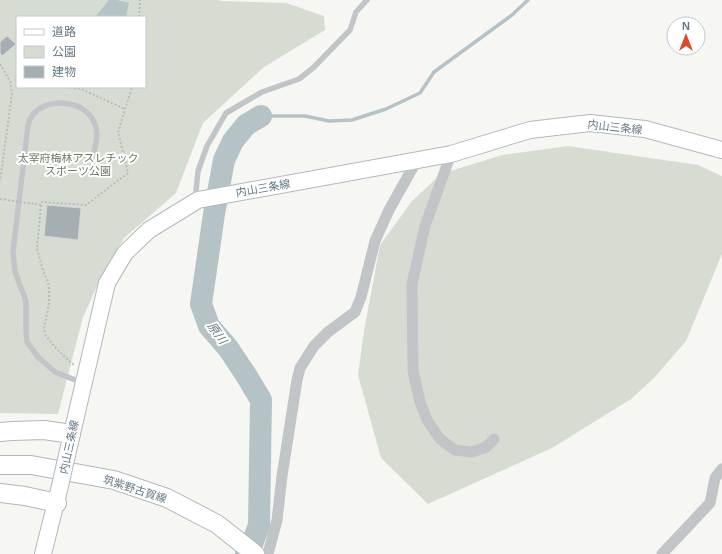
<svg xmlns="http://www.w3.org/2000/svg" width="722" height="554" font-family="Arial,'Noto Sans JP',sans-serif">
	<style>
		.green { fill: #d7dcd3; fill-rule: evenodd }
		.water { fill: #b6c3c6 }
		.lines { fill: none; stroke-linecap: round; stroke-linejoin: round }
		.stream { stroke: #b6c3c6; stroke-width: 3.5 }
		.river { stroke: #b6c3c6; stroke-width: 22 }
		.building { fill: #a5aeb3; stroke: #d7d7d5 }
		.secondary-casing { stroke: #b3b9bd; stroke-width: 18 }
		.primary-casing { stroke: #b2b7ba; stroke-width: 20 }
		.path { stroke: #b9bcbe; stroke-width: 2; stroke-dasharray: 2 2; stroke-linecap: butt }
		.service { stroke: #c1c5c8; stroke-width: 5.5 }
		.minor { stroke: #c1c5c8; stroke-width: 11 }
		.secondary { stroke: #fff; stroke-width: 16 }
		.primary { stroke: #fff; stroke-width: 18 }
		.secondary-bridge-casing { stroke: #b3b9bd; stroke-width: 18; stroke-linecap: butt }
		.path-bridge { stroke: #b9bcbe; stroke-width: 2; stroke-dasharray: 2 2; stroke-linecap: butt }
		.secondary-bridge { stroke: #fff; stroke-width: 16 }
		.labels { text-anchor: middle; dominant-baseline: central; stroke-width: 4; stroke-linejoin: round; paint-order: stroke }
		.street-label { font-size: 11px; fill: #657783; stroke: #fff }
		.park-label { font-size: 11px; fill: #6a7a64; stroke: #fff }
		.water-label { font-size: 12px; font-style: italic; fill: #61797f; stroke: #fff }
	</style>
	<rect width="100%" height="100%" fill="#f6f6f2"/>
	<!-- green -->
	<path class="green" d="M0 0H219L220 1 286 3 324 16 325 30 264 67 203 123 176 193 124 238 100 280 83 317 58 414 0 413ZM17 17H145V87H17Z
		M568 146 698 165 722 176V254L686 341 654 378 631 399 552 448 428 504 381 458 358 375 364 331 380 245 412 201 441 174 502 155Z"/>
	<!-- water -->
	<path class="water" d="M109 0H117L129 3 126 17H95Z"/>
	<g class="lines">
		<!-- stream -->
		<path class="stream" d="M261 116H305L329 121 352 120 386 109 420 93 434 72 512 15 528 0"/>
		<!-- river -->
		<path class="river" d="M246 554 250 550 259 525 261 400 246 375 228 348 209 326 201 304 214 214 224 160 233 141 246 125 261 116"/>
	</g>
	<!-- building -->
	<path class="building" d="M7 36 16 44 2 56 0 53V42Z
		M47 205 81 208 78 240 44 236Z"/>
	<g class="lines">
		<!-- secondary casing -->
		<g class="secondary-casing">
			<path id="secondary" d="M67 455 107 283 125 253 149 230 198 200 451 154 530 130 590 123 645 129 722 150
				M43 554 60 486"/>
		</g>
		<!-- primary casing -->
		<g class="primary-casing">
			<path id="primary" d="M0 432 12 431 44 430 71 434
				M0 465H31L114 480 167 498 217 524 255 554
				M0 493 25 496 57 503"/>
		</g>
		<!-- path -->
		<path class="path" d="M139 17 140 0
			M0 64 10 81 12 94 0 181
			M16 81 17 72
			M66 87 81 89 125 109
			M35 204 41 205 42 202 86 205 128 173 118 132 132 87
			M41 205 37 249 42 267 49 286V303L44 329 46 336 54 346 68 360 74 365"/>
		<!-- service -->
		<path class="service" d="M197 199 196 191 198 171 207 146 226 113 262 92 299 79 313 68 350 30 356 12 367 0
			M83 383 55 372 38 357 27 342 26 330V301L15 272 13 252 28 125C29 122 30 118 32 116 46 96 85 100 94 122 99 132 96 143 94 153"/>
		<!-- minor -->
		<path class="minor" d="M451 154 425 226 412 284 413 371 420 402 427 420 440 439 455 450 472 452 486 447 494 439
			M268 554 277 520 282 476 297 380 300 368 314 346 328 332 355 312 361 297 375 241 389 210 417 160
			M662 554 710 503 715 478 722 469"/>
		<!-- secondary -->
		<use href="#secondary" class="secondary"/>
		<!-- primary -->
		<use href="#primary" class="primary"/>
		<!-- secondary-bridge casing -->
		<g class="secondary-bridge-casing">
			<path id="secondary-bridge" d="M60 486 67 455"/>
		</g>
		<!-- path-bridge -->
		<path class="path-bridge" d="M0 199 35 204"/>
		<!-- secondary-bridge -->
		<use href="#secondary-bridge" class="secondary-bridge"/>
	</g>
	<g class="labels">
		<!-- street labels -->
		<g class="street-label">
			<text transform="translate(615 127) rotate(6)">内山三条線</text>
			<text transform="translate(263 188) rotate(-10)">内山三条線</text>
			<text transform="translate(69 447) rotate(-78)">内山三条線</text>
			<text transform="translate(135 489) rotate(18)">筑紫野古賀線</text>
		</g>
		<!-- park labels -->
		<g class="park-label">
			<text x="78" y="158">太宰府梅林アスレチック<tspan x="78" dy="13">スポーツ公園</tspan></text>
		</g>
		<!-- water labels -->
		<g class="water-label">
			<text transform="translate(217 333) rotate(54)">原川</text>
		</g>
	</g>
	<!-- legend -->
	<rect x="16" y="16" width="130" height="72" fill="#ffffff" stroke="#c1c9cd"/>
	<rect x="24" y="29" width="20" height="6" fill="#ffffff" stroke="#c1c9cd"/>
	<text x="52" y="36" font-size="12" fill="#657783">道路</text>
	<rect x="24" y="46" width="20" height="12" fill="#d7dcd3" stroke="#c1c9cd"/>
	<text x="52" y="56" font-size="12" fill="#657783">公園</text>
	<rect x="24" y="66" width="20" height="12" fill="#a5aeb3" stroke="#c1c9cd"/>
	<text x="52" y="76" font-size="12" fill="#657783">建物</text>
	<!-- north arrow -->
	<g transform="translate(686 36)"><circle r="19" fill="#ffffff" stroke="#c1c9cd"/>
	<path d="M0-3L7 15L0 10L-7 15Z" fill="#df4828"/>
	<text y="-6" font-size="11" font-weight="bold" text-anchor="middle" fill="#657783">N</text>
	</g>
</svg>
